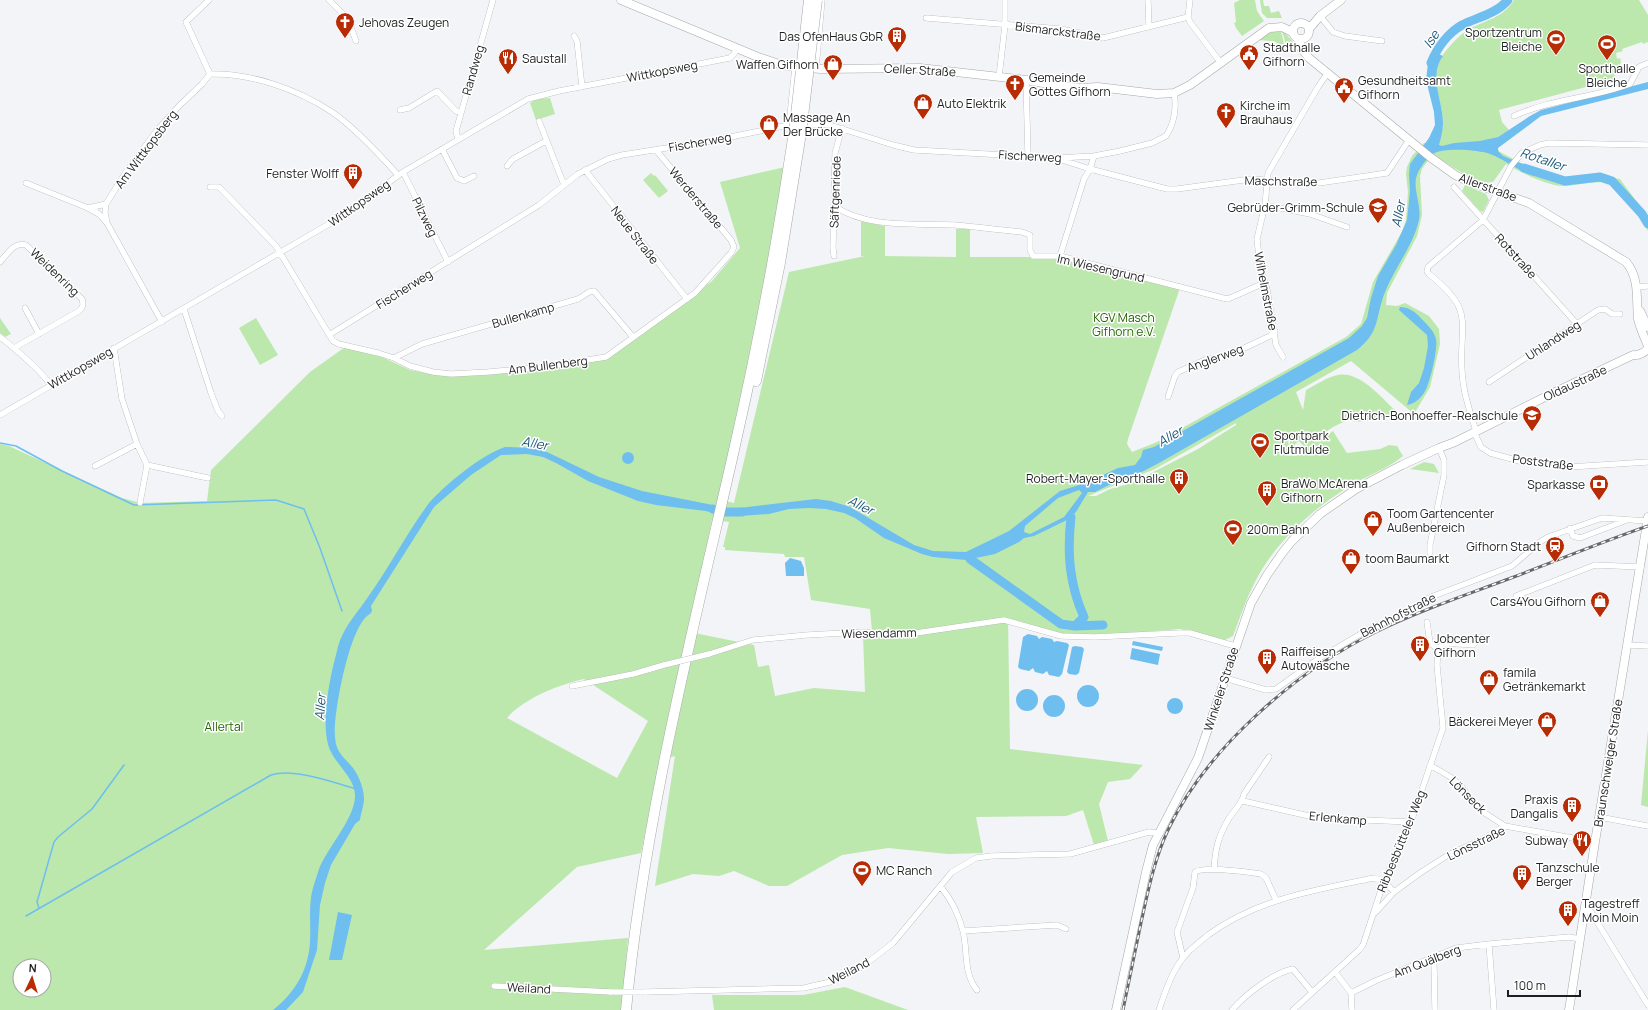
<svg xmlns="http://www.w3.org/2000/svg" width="1648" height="1010" font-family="Manrope,sans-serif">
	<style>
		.green { fill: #bce8ad; fill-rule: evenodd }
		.water { fill: #6ebeef; fill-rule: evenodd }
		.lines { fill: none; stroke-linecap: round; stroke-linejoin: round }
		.stream { stroke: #6ebeef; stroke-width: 1.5 }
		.river { stroke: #6ebeef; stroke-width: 9 }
		.street-casing { stroke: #a6a8ab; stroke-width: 6 }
		.secondary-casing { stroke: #a6a8ab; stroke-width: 9 }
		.highway-casing { stroke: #a6a8ab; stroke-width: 11 }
		.street { stroke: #fff; stroke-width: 5.5 }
		.secondary { stroke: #fff; stroke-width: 8 }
		.highway { stroke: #fff; stroke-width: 10 }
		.rail-casing { stroke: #67686a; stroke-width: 3 }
		.rail { stroke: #fff; stroke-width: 1.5; stroke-dasharray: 4.5; stroke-linecap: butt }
		.street-bridge-casing { stroke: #a6a8ab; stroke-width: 6; stroke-linecap: butt }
		.highway-bridge-casing { stroke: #a6a8ab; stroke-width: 11; stroke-linecap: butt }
		.street-bridge { stroke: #fff; stroke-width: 5.5 }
		.highway-bridge { stroke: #fff; stroke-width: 10 }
		.labels { text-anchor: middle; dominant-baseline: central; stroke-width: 3; stroke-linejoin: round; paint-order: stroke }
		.poi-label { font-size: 12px; fill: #1e1e20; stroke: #fff; text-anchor: start }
		.street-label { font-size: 12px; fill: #1e1e20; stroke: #fff }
		.park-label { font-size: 12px; fill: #266303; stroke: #fff }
		.water-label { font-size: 13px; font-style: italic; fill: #1c5879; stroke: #fff }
	</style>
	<rect width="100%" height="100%" fill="#f2f4f7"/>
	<!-- green -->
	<path class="green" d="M1240 0H1255L1257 11 1264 21 1242 36 1236 28 1234 23 1236 22 1234 3Z
		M1260 0H1263L1264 6H1269L1271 13 1279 11 1282 18H1267L1262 13Z
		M1514 0H1639L1648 15V42L1643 44 1642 42 1622 49 1623 51 1616 53 1617 59 1620 58 1621 62 1618 70 1613 72 1616 79 1499 110 1502 122 1509 130 1498 137 1490 139 1500 152 1527 166 1552 175 1565 178 1597 175 1620 179 1648 217V231C1642 220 1620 188 1609 184 1598 179 1576 186 1563 186 1548 186 1520 172 1506 164L1493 182C1479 186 1447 164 1435 155L1427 162 1422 169 1420 176 1422 215 1417 236 1387 293 1386 305 1397 306 1405 303 1429 316 1439 329 1440 344 1430 387 1414 414 1351 361 1296 392 1303 410 1306 390C1316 385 1327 377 1338 375 1361 371 1382 399 1397 412 1382 417 1364 425 1348 420 1334 426 1324 431 1315 443L1333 431 1347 453 1380 449 1389 445 1397 446 1403 456C1386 470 1363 477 1345 489 1309 512 1274 544 1255 582 1246 599 1240 618 1233 636L1223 641 1180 629 1095 636 1060 633 1008 618 1010 749 1143 765 1130 779 1108 782 1099 804 1108 841 1094 845 1083 810 1066 816 976 817 983 853 948 854 888 848 842 855 787 886H769L734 871 719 876 693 874 655 886 675 756 660 760 641 853 577 867 484 950 628 938 622 1010H0V444L9 446 122 498 141 503 207 501 211 470 310 372 345 347 382 357 410 370 441 376 488 375 577 364 607 359 712 281 740 248 720 182 785 167 769 264 719 500 734 503 789 272 865 256H861V221L885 226V256L956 257V229H970V257H1062L1180 288 1128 439 1127 444 1132 452 1157 442 1346 337 1361 324 1373 282 1403 230 1406 220 1408 192 1406 174 1407 167 1412 156 1424 143 1439 144C1440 137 1443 129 1443 123 1443 103 1430 81 1438 63 1443 52 1459 35 1469 29 1486 20 1503 18 1514 0ZM1236 423V425L1198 449 1132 483 1110 489 1096 496H1088L1155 469ZM1288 440H1290V451L1295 453V444L1299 441 1309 452 1307 454 1290 456ZM712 520 729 522 723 547H725V550L784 554 785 557H804L811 600 870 609 872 631 863 635 865 692 814 688 775 696 769 665 758 667 754 645 689 632ZM584 679 648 721 617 778 507 718C523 699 560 684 584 679ZM20 966H44V990H20Z
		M1277 31H1281L1285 48 1274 41 1258 40 1267 33Z
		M1282 31C1287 34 1293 42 1297 46V52L1295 53 1287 48Z
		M550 98 555 114 536 120 530 103 536 99Z
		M651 173 654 176 655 175 668 191 659 198 643 180Z
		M1465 185 1486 194 1489 200 1483 212 1480 211 1462 191Z
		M0 318 11 334 5 337 0 333Z
		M256 318 278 355 260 365 239 328Z
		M1424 462 1434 464 1439 473 1410 469Z
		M1648 730V807L1641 805Z
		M845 987 908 1010H714L712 995H803Z"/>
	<!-- water -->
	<path class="water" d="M1434 52 1443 56C1428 76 1443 101 1443 123 1443 130 1441 138 1439 145L1442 146 1454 143 1480 141 1498 137 1530 116 1541 110 1648 82V89L1541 116 1498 148V151L1503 156 1535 169 1534 176C1518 171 1506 160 1490 154 1480 150 1443 147 1433 154 1427 158 1420 167 1417 175 1412 189 1422 204 1419 220 1413 246 1395 267 1385 292 1375 317 1381 331 1357 350L1159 463 1130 478 1109 485 1095 492H1088L1076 512 1067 520 1034 536 1024 538 1019 542 995 554 966 560 933 557 922 554 884 538 855 518 844 513 826 509 809 508 789 509 769 514 739 516 729 515 731 509 816 499 831 501 850 507 914 545 933 551 966 552 1009 531 1060 491 1088 482 1118 468 1135 465 1141 457 1143 450 1154 447 1349 338 1362 326 1367 318 1371 298 1378 276 1396 245 1407 220 1410 191 1409 174 1410 164 1429 138 1435 125 1434 112 1426 80 1428 63ZM1079 490 1082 493 1064 517 1030 534 1024 532 1025 526 1058 498Z
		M1400 307C1408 307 1414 311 1419 316 1425 323 1434 330 1436 339 1438 349 1431 377 1427 387 1424 395 1416 404 1407 405L1411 392 1419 383 1424 368 1428 346 1427 335 1399 310Z
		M505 447 532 448 547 452 599 477 642 491 718 506 716 514 706 511 656 505 638 501 588 481 556 463 543 457 527 454 501 455 471 475 434 507 371 606 372 611 370 614C350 623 333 714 335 737 336 753 344 757 353 768 359 776 364 789 364 799 364 805 361 813 360 820L355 824 331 865 325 883 320 905 317 950 303 992 286 1010H273C295 993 309 969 310 941 311 927 309 912 311 898 312 889 316 879 319 869 328 847 354 819 355 797 356 780 338 766 331 752 319 729 330 676 337 651 342 628 356 615 368 597 390 566 407 533 429 503 446 484 481 455 505 447Z
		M622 458a6 6 0 1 1 12 0a6 6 0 1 1-12 0Z
		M790 558 801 561 804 568V576H786L785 563Z
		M1028 634 1037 636 1039 639 1042 637 1052 639 1054 642 1057 641 1067 643 1069 645 1062 674 1059 677 1049 675 1047 671 1043 674 1035 672 1033 668 1029 671 1020 669 1018 667 1023 637Z
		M1133 641 1163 647 1162 651 1132 645Z
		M1075 646 1082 647 1084 649 1079 673 1076 675 1069 674 1067 672 1072 647Z
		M1132 648 1160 654 1158 665 1130 659Z
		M1077 696a11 11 0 1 1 22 0a11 11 0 1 1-22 0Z
		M1016 700a11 11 0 1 1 22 0a11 11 0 1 1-22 0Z
		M1043 706a11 11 0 1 1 22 0a11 11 0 1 1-22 0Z
		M1167 706a8 8 0 1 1 16 0a8 8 0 1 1-16 0Z
		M338 912 352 915 342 960H329Z"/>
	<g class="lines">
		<!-- stream -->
		<path class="stream" d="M0 443 16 446 62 471 134 505 276 500 304 509 320 548 342 611
			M39 908 37 902 54 842 58 837 92 809 124 765
			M26 916 271 775C293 768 333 782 356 789"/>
		<!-- river -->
		<path class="river" d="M1431 63C1437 48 1448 33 1462 25 1478 17 1496 14 1508 0
			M1524 168 1565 181 1600 177 1612 181 1642 214 1648 224
			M713 509 723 512H742
			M1071 517C1067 552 1069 584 1084 617L1075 626
			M970 559 1061 624 1075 626 1103 625"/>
		<!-- street casing -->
		<g class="street-casing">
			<path id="street" d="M209 0 186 22 210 74
				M329 0 348 19 356 41
				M1148 0 1149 27
				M1190 0 1188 17 1190 22 1220 62
				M1320 16 1333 32 1345 36 1382 41
				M926 18 1061 29 1103 38 1188 17
				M574 36 577 41 582 87
				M816 69 822 0
				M999 77 1005 25V0
				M1026 80 1028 156
				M400 110 409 108 437 91 456 111 461 113
				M1514 116C1551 99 1593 98 1630 84L1639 67 1648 63
				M539 121 564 185
				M789 125 795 67
				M458 139 456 131 493 0
				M442 149 457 178 464 181 474 176
				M1059 159 1090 169 1167 189H1177L1251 179 1306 183H1319L1387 173 1409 140
				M507 166 513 159 546 141
				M585 170 687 299
				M403 172 448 262
				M26 183 88 208
				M210 187H219L276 246 333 341 339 344 378 353 394 358 410 366 433 372 451 374 488 372 543 367 606 357 695 293 731 253 734 247 731 240 656 150
				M1454 187 1577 324
				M106 204 88 208 99 214 107 223
				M1265 205 1310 214 1347 227
				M834 206C868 229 916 223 955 225 977 227 1000 230 1022 232L1030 235V250L1033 256H1060L1223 298 1228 299 1264 283
				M834 256 833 248 835 153 842 128
				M1060 256 1084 179 1090 169 1094 156
				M0 262C7 254 15 241 26 245L82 299C84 305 83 307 79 311L14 348
				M1636 287 1648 286
				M25 308 39 334
				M184 309 211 393 218 411 222 416
				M162 322 107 223 105 212 106 204 124 175 158 129 179 106 202 84 210 74C251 73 297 89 332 112 354 127 380 155 398 175
				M329 335 539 205 578 174 608 159 622 155 711 141 789 125 810 124 830 125 893 145 914 150 1057 158 1094 156 1120 151 1152 143 1166 136C1174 124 1177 107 1174 93
				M0 337C18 351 37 367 51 385
				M114 348 122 399 137 444 147 465 208 478
				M1283 357 1276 345 1267 289 1260 266 1257 239 1265 205 1268 173 1318 87 1327 74
				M394 358 422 344 578 299 589 292 594 291 633 337
				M1489 382 1598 310 1605 309 1612 314H1620
				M1168 397 1175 376 1178 372 1207 359 1223 358 1270 336 1275 331
				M0 415 341 217 403 172 528 99 559 91 730 58 734 54 737 48
				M1476 431C1470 412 1463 392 1462 371 1459 320 1476 312 1429 274L1427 271 1428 267 1483 220 1511 166 1522 153 1540 145 1549 143 1648 145
				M1474 432 1481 447 1490 453 1519 461 1569 467 1648 462
				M95 466 137 444
				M140 503 147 465
				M1570 528 1573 536 1580 538 1627 520
				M1430 553V545L1444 475V460L1439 448
				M1516 596 1595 565 1641 567
				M1427 622 1430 643 1438 649
				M1628 645 1648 646
				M1438 649C1445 640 1463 645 1473 645L1481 637
				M709 654 753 640 807 635 863 632 890 635 909 634 1004 620 1061 636 1094 637 1179 633H1190L1235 646
				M1225 678 1266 690 1276 689 1318 659 1369 629 1410 611 1431 597 1512 566 1540 542 1548 537 1602 518 1647 521
				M572 686 633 674 664 665
				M1430 765 1452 778 1461 786 1477 808 1505 826
				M1243 801 1318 818 1411 822
				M1599 817 1648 826
				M1214 870C1215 850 1218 837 1228 820 1233 811 1242 804 1244 794L1269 757
				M941 887C951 899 959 916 963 931 968 951 963 973 977 990
				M1585 909 1591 912 1648 1005
				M1375 913 1394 892 1420 873 1448 855 1481 840 1505 826 1595 842
				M963 931 1057 925 1066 929
				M1489 944 1494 1010
				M1183 958 1177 932 1193 888 1195 872C1205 866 1247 872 1261 874L1266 878 1276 900
				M1432 958 1434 964 1435 1010
				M1335 972 1351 993 1375 981 1456 948 1489 944 1569 937 1580 939
				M494 986 611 992
				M645 992 804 988 830 982 862 967 893 943 952 872 976 858 991 856 1070 854 1149 832 1159 833
				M1351 993 1352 1010
				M1159 1010C1164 995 1169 979 1178 965 1185 953 1197 944 1208 935 1257 899 1315 890 1374 878L1384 881 1394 892
				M1232 1010C1246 994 1273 973 1293 969L1312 992
				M1293 1010 1359 950 1363 945 1384 881 1411 822 1443 728 1437 665 1438 649"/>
		</g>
		<!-- secondary casing -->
		<g class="secondary-casing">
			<path id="secondary" d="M621 0 758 57 782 65 795 67 821 69 920 68 1026 80 1054 85 1080 88 1098 87 1157 94 1174 93 1190 85 1269 28 1282 27 1292 32
				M1293 31a8 8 0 1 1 16 0a8 8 0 1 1-16 0Z
				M1309 29 1320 16 1341 0
				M1299 39 1301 48 1309 58 1430 157 1455 175 1467 181 1529 203 1626 262C1640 278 1636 300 1638 319 1640 328 1644 337 1648 346
				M1640 311 1648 327
				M1116 1010 1146 872 1153 845 1198 758 1251 603 1267 575 1283 552 1292 541 1320 514 1356 489 1402 465 1439 448 1455 442 1553 393 1633 355C1638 356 1646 352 1648 348
				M1569 1010 1595 842 1648 517"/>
		</g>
		<!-- highway casing -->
		<g class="highway-casing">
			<path id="highway" d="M756 381 780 263 801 133
				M626 1010C644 820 692 635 734 450 758 345 778 239 794 132"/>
		</g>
		<!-- street -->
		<use href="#street" class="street"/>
		<!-- secondary -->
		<use href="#secondary" class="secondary"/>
		<!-- highway -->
		<use href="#highway" class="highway"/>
		<!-- rail casing -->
		<g class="rail-casing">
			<path id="rail" d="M1123 1010C1129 981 1135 952 1141 923 1148 892 1154 860 1168 830 1206 749 1297 670 1378 631 1420 610 1466 595 1511 578 1556 561 1602 542 1648 526"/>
		</g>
		<!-- rail -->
		<use href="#rail" class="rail"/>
		<!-- street-bridge casing -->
		<g class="street-bridge-casing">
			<path id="street-bridge" d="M664 665 709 654
				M611 992H645"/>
		</g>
		<!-- highway-bridge casing -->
		<g class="highway-bridge-casing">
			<path id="highway-bridge" d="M794 132 809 0
				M801 133 817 0"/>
		</g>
		<!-- street-bridge -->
		<use href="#street-bridge" class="street-bridge"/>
		<!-- highway-bridge -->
		<use href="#highway-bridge" class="highway-bridge"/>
	</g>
	<!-- icons -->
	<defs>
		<g id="church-pin" transform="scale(1)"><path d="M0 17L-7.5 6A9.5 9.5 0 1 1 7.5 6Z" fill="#b72c04" stroke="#fff"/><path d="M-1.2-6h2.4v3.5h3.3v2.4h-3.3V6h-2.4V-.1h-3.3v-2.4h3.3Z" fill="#fff"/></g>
		<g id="building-pin" transform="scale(1)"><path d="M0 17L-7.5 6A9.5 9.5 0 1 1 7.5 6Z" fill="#b72c04" stroke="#fff"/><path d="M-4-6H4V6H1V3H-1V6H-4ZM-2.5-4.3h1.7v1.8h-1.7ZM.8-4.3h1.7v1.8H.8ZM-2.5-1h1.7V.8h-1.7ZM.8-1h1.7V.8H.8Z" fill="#fff"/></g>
		<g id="stadium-pin" transform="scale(1)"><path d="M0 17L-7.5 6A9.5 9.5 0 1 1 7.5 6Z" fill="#b72c04" stroke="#fff"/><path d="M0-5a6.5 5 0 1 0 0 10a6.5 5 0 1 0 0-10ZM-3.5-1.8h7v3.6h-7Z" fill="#fff"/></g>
		<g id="civic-pin" transform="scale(1)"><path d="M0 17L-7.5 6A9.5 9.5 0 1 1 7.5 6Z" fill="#b72c04" stroke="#fff"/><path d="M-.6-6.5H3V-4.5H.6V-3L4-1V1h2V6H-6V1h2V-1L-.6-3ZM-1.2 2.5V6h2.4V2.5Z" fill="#fff"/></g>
		<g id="restaurant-pin" transform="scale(1)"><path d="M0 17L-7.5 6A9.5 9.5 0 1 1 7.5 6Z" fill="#b72c04" stroke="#fff"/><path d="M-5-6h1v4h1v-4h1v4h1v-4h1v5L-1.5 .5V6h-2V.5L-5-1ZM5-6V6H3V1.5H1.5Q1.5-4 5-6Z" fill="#fff"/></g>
		<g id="shop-pin" transform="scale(1)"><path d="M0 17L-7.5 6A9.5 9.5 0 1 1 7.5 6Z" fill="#b72c04" stroke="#fff"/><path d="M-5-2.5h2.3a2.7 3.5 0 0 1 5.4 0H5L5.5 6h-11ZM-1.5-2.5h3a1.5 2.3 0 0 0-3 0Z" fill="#fff"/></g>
		<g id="school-pin" transform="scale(1)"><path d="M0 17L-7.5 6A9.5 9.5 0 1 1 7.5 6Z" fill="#b72c04" stroke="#fff"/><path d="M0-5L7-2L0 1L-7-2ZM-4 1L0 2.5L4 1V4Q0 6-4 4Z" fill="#fff"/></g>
		<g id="bank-pin" transform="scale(1)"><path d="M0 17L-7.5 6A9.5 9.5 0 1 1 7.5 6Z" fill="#b72c04" stroke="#fff"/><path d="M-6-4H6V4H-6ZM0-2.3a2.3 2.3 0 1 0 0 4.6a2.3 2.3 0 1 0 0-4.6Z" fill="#fff"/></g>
		<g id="station-pin" transform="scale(1)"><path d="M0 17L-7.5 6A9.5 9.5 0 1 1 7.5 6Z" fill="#b72c04" stroke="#fff"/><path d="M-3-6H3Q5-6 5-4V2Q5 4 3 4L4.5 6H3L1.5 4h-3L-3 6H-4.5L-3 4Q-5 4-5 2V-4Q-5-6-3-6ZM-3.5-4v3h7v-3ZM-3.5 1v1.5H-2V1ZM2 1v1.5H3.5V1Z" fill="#fff"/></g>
	</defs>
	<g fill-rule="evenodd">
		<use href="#church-pin" x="345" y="22"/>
		<use href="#building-pin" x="897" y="36"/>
		<use href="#stadium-pin" x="1556" y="39"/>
		<use href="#stadium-pin" x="1607" y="44"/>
		<use href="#civic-pin" x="1249" y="54"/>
		<use href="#restaurant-pin" x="508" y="58"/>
		<use href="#shop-pin" x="833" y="64"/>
		<use href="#church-pin" x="1015" y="84"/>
		<use href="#civic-pin" x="1344" y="87"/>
		<use href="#shop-pin" x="923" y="103"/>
		<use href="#church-pin" x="1226" y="112"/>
		<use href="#shop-pin" x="769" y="124"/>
		<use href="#building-pin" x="353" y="173"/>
		<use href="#school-pin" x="1378" y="207"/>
		<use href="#school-pin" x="1532" y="415"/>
		<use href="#stadium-pin" x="1260" y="442"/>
		<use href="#building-pin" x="1179" y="478"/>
		<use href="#bank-pin" x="1599" y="484"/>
		<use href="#building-pin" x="1267" y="490"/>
		<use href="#shop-pin" x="1373" y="520"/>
		<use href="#stadium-pin" x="1233" y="529"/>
		<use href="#station-pin" x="1555" y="546"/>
		<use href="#shop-pin" x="1351" y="558"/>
		<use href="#shop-pin" x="1600" y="601"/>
		<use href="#building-pin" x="1420" y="645"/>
		<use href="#building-pin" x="1267" y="658"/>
		<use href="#shop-pin" x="1489" y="679"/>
		<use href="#shop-pin" x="1547" y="721"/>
		<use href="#building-pin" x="1572" y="806"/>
		<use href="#restaurant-pin" x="1582" y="840"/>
		<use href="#stadium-pin" x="862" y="870"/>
		<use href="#building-pin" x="1522" y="874"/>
		<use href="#building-pin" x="1568" y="910"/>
	</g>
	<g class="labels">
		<!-- poi labels -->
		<g class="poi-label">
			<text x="359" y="22">Jehovas Zeugen</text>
			<text x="1542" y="32" text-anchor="end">Sportzentrum<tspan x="1542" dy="14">Bleiche</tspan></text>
			<text x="883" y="36" text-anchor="end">Das OfenHaus GbR</text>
			<text x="1263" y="47">Stadthalle<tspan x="1263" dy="14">Gifhorn</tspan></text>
			<text x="522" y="58">Saustall</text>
			<text x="819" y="64" text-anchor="end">Waffen Gifhorn</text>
			<text x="1607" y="68" text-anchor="middle">Sporthalle<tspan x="1607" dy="14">Bleiche</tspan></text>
			<text x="1029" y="77">Gemeinde<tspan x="1029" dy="14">Gottes Gifhorn</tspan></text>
			<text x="1358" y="80">Gesundheitsamt<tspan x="1358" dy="14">Gifhorn</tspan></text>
			<text x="937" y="103">Auto Elektrik</text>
			<text x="1240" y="105">Kirche im<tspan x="1240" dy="14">Brauhaus</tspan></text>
			<text x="783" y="117">Massage An<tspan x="783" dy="14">Der Brücke</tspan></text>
			<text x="339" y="173" text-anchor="end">Fenster Wolff</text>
			<text x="1364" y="207" text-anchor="end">Gebrüder-Grimm-Schule</text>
			<text x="1518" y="415" text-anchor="end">Dietrich-Bonhoeffer-Realschule</text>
			<text x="1274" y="435">Sportpark<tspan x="1274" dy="14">Flutmulde</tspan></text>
			<text x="1165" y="478" text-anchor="end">Robert-Mayer-Sporthalle</text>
			<text x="1281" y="483">BraWo McArena<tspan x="1281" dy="14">Gifhorn</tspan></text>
			<text x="1585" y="484" text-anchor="end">Sparkasse</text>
			<text x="1387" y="513">Toom Gartencenter<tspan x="1387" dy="14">Außenbereich</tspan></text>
			<text x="1247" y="529">200m Bahn</text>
			<text x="1541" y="546" text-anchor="end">Gifhorn Stadt</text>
			<text x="1365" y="558">toom Baumarkt</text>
			<text x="1586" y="601" text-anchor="end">Cars4You Gifhorn</text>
			<text x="1434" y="638">Jobcenter<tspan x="1434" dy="14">Gifhorn</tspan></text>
			<text x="1281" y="651">Raiffeisen<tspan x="1281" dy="14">Autowäsche</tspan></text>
			<text x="1503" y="672">famila<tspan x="1503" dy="14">Getränkemarkt</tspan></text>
			<text x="1533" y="721" text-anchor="end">Bäckerei Meyer</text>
			<text x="1558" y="799" text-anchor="end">Praxis<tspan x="1558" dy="14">Dangalis</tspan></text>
			<text x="1568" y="840" text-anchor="end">Subway</text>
			<text x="1536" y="867">Tanzschule<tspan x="1536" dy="14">Berger</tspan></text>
			<text x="876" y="870">MC Ranch</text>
			<text x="1582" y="903">Tagestreff<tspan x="1582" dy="14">Moin Moin</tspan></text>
		</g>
		<!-- street labels -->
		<g class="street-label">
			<text transform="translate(1058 31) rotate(7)">Bismarckstraße</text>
			<text transform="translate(473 70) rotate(-74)">Randweg</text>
			<text transform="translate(920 70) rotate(3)">Celler Straße</text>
			<text transform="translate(662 71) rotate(-11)">Wittkopsweg</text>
			<text transform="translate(700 142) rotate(-10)">Fischerweg</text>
			<text transform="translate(146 149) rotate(-53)">Am Wittkopsberg</text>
			<text transform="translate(1030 156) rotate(3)">Fischerweg</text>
			<text transform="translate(1281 181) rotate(1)">Maschstraße</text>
			<text transform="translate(1488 187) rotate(20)">Allerstraße</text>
			<text transform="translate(835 192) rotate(-88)">Säftgenriede</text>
			<text transform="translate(696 198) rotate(50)">Werderstraße</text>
			<text transform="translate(359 203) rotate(-35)">Wittkopsweg</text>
			<text transform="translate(425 217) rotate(64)">Pilzweg</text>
			<text transform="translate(635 235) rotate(52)">Neue Straße</text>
			<text transform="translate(1516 256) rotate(48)">Rotstraße</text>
			<text transform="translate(1101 268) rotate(13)">Im Wiesengrund</text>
			<text transform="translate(55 272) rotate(44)">Weidenring</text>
			<text transform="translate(404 289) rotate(-32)">Fischerweg</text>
			<text transform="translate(1266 291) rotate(79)">Wilhelmstraße</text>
			<text transform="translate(523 315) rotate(-16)">Bullenkamp</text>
			<text transform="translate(1553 340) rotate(-33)">Uhlandweg</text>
			<text transform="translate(1215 358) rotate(-20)">Anglerweg</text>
			<text transform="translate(548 365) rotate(-7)">Am Bullenberg</text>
			<text transform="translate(80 368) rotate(-30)">Wittkopsweg</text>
			<text transform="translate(1575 383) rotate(-25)">Oldaustraße</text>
			<text transform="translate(1543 462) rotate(7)">Poststraße</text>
			<text transform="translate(1398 615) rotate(-27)">Bahnhofstraße</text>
			<text transform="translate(879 633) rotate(-1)">Wiesendamm</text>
			<text transform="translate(1221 689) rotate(-72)">Winkeler Straße</text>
			<text transform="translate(1608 763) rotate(-81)">Braunschweiger Straße</text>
			<text transform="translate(1468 795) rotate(45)">Lönseck</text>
			<text transform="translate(1338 818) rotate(5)">Erlenkamp</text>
			<text transform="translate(1401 841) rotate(-68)">Ribbesbütteler Weg</text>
			<text transform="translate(1476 843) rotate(-26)">Lönsstraße</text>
			<text transform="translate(1427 961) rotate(-21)">Am Quälberg</text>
			<text transform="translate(849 971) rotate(-27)">Weiland</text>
			<text transform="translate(529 988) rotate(3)">Weiland</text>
		</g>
		<!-- park labels -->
		<g class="park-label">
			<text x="1124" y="317">KGV Masch<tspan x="1124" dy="14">Gifhorn e.V.</tspan></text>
			<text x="224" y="726">Allertal</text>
		</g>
		<!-- water labels -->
		<g class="water-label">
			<text transform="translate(1431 39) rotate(-56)">Ise</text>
			<text transform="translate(1543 159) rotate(19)">Rotaller</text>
			<text transform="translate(1398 214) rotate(-78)">Aller</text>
			<text transform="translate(1170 436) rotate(-30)">Aller</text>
			<text transform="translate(535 443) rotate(10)">Aller</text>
			<text transform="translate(861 505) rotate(27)">Aller</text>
			<text transform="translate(320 707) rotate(-86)">Aller</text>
		</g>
	</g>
	<!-- north arrow -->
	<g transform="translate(32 978) rotate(4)"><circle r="19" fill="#ffffff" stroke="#a5a5a6"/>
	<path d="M0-3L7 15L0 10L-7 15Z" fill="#b72c04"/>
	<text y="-6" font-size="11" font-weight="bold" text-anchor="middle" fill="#1e1e20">N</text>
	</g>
	<!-- scale -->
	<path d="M1508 990v6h72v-6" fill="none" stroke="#1e1e20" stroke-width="2"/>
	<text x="1514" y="990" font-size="12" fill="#1e1e20" stroke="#ffffff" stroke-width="3" paint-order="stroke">100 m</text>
</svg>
